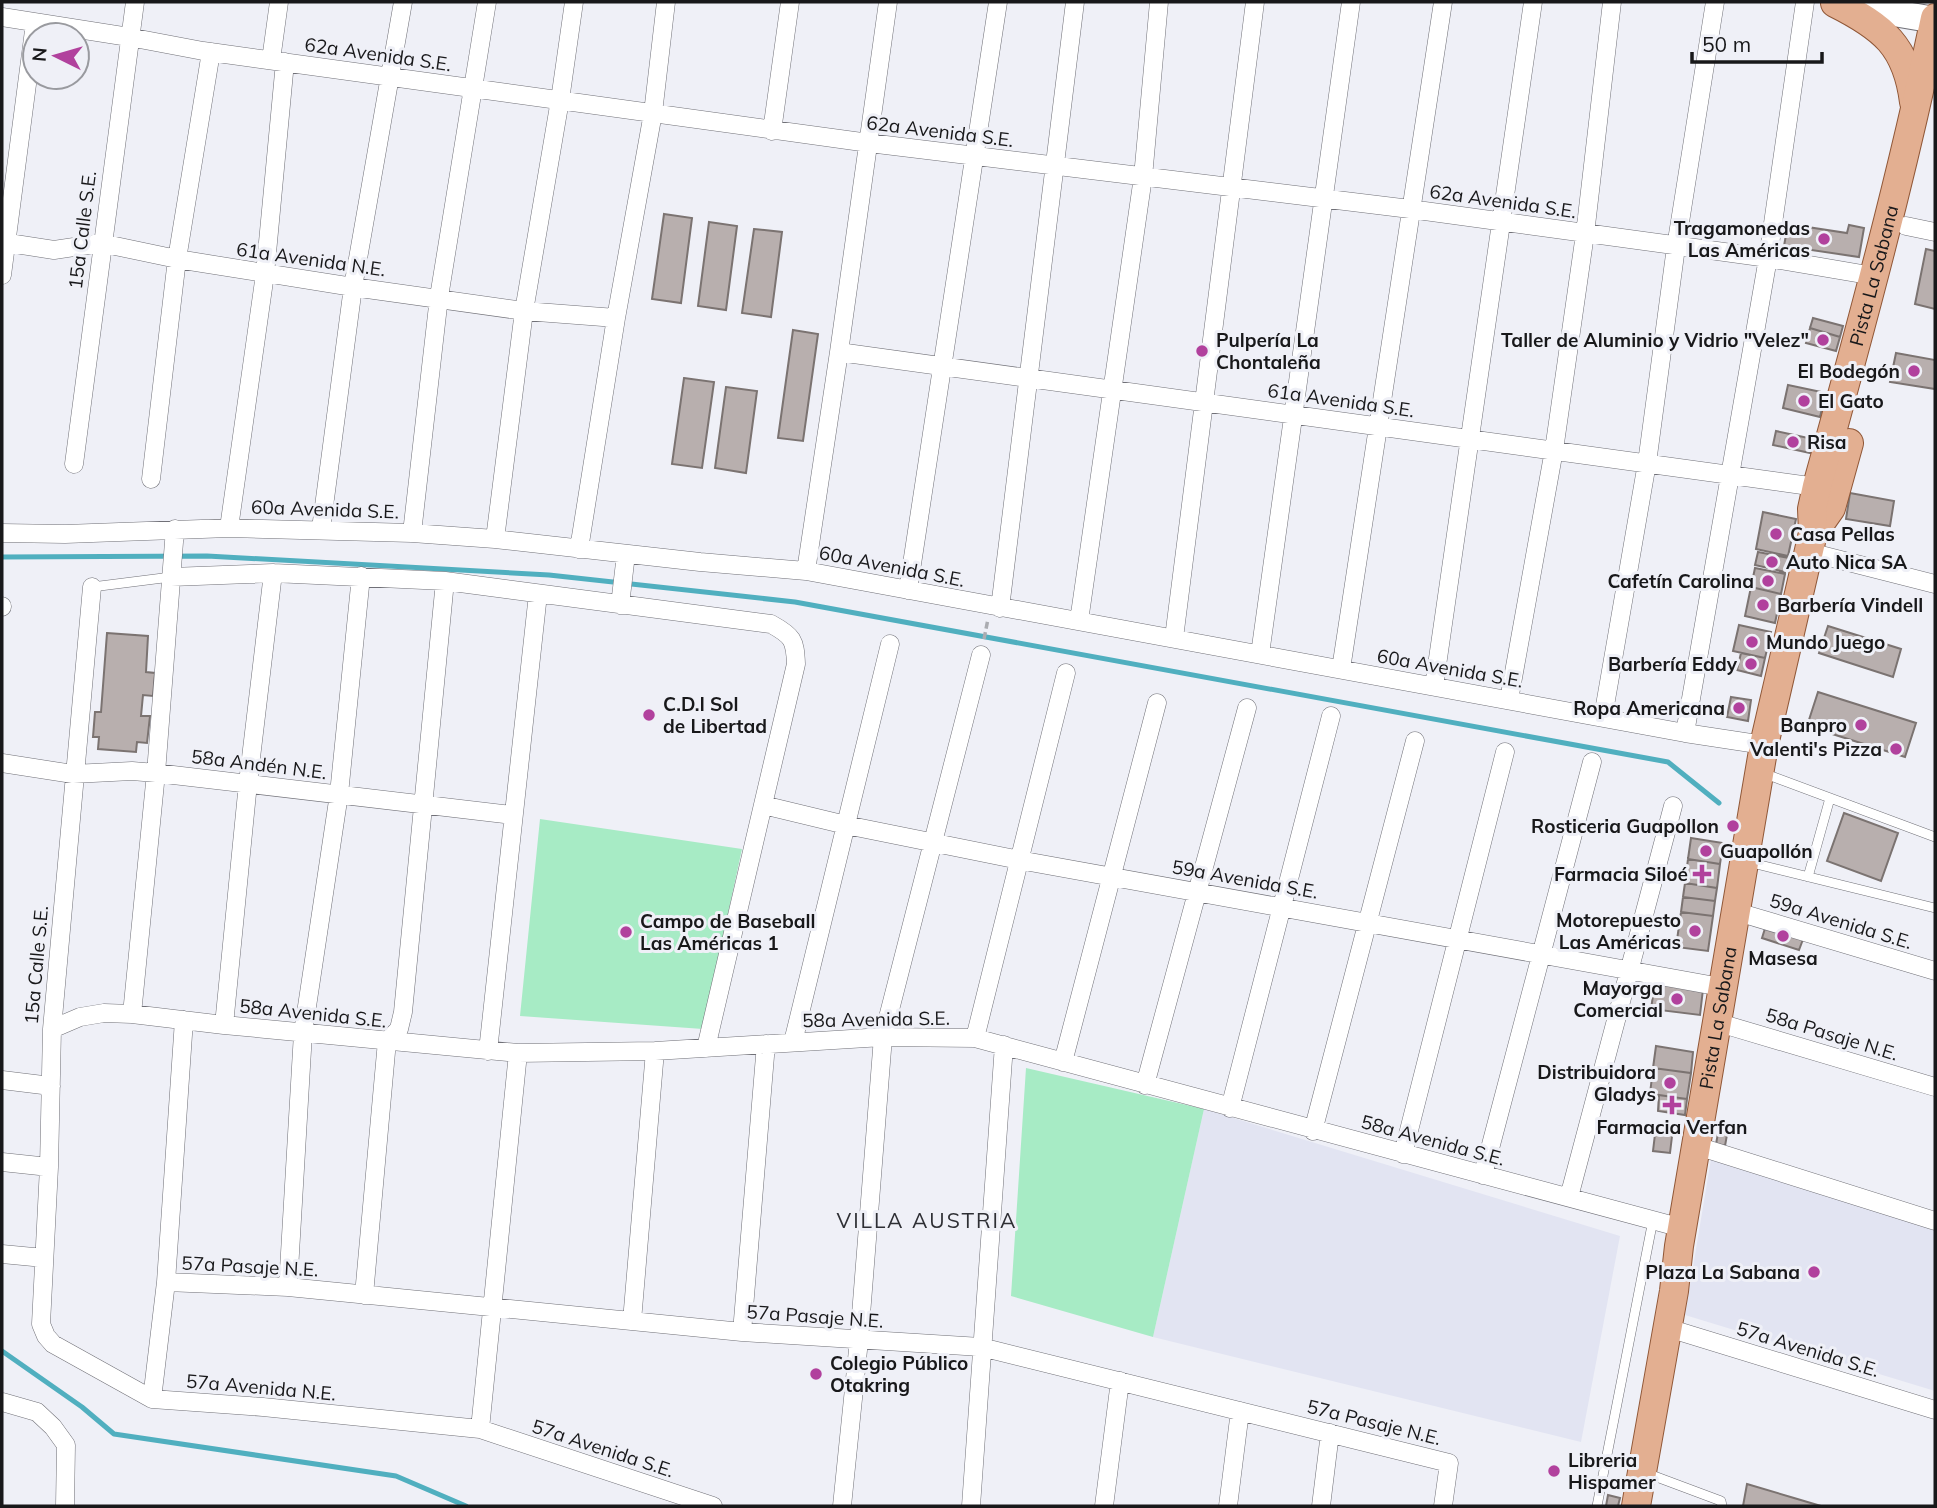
<svg xmlns="http://www.w3.org/2000/svg" width="1937" height="1508" font-family="Mulish,sans-serif">
	<style>
		.built { fill: #e2e4f2 }
		.green { fill: #a7ebc5 }
		.lines { fill: none; stroke-linecap: round; stroke-linejoin: round }
		.stream { stroke: #50afbf; stroke-width: 5 }
		.building { fill: #b8afae; stroke: #7b7371; stroke-width: 2 }
		.lane-casing { stroke: #707077; stroke-width: 10 }
		.street-casing { stroke: #707077; stroke-width: 19 }
		.secondary-casing { stroke: #707077; stroke-width: 28 }
		.primary-casing { stroke: #905737; stroke-width: 30 }
		.path { stroke: #abacb1; stroke-width: 3.5; stroke-dasharray: 7 3.5; stroke-linecap: butt }
		.lane { stroke: #fff; stroke-width: 9 }
		.street { stroke: #fff; stroke-width: 18 }
		.secondary { stroke: #fff; stroke-width: 26 }
		.primary { stroke: #e3af91; stroke-width: 28 }
		.poi-dot { fill: #b1419d; stroke: #eff0f7; stroke-width: 2.5 }
		.labels { text-anchor: middle; dominant-baseline: central; stroke-width: 6; stroke-linejoin: round; paint-order: stroke }
		.street-label { font-size: 19px; fill: #18181a; stroke: #eff0f7 }
		.poi-label { font-size: 19px; font-weight: bold; fill: #18181a; stroke: #eff0f7; text-anchor: end }
		.neighbourhood-label { font-size: 21px; letter-spacing: 2px; fill: #2e2f34; stroke: #eff0f7 }
	</style>
	<rect width="100%" height="100%" fill="#eff0f7"/>
	<!-- built -->
	<path class="built" d="M1204 1109 1620 1236 1581 1442 1153 1337Z
		M1711 1159 1935 1229V1391L1685 1315Z"/>
	<!-- green -->
	<path class="green" d="M540 819 742 849 703 1029 520 1016Z
		M1026 1068 1204 1109 1153 1337 1011 1296Z"/>
	<g class="lines">
		<!-- stream -->
		<path class="stream" d="M2 557 207 556 549 575 795 602 1668 762 1719 803
			M2 1351 82 1407 114 1434 396 1476 466 1506"/>
	</g>
	<!-- building -->
	<path class="building" d="M664 214 692 218 681 303 652 299Z
		M709 222 737 226 726 310 698 306Z
		M1788 224 1847 233 1849 225 1864 228 1859 257 1784 246Z
		M754 229 782 232 771 317 742 313Z
		M1926 249 1935 251V309L1915 304Z
		M1813 318 1843 326 1840 337 1810 328Z
		M1810 328 1840 337 1836 351 1806 343Z
		M793 330 818 334 803 441 778 438Z
		M1896 353 1935 360V389L1890 382Z
		M684 378 714 382 702 468 672 464Z
		M1788 385 1826 393 1820 417 1783 408Z
		M726 387 757 391 746 473 715 468Z
		M1776 431 1813 439 1810 453 1773 445Z
		M1850 493 1894 501 1890 526 1846 519Z
		M1763 512 1796 519 1788 556 1756 549Z
		M1758 552 1789 558 1785 572 1755 565Z
		M1755 568 1785 574 1781 594 1751 587Z
		M1751 587 1781 594 1775 623 1745 616Z
		M1739 625 1771 632 1765 658 1733 651Z
		M1828 626 1901 649 1893 677 1819 653Z
		M107 633 148 636 146 672 155 673 153 696 143 695 141 716H150L147 743 137 742 136 752 98 749 99 737H93L95 712H101Z
		M1741 653 1765 658 1761 676 1737 670Z
		M1818 692 1916 723 1905 757 1807 726Z
		M1731 697 1751 700 1748 721 1727 717Z
		M1844 813 1898 833 1881 881 1827 861Z
		M1691 838 1723 843 1720 864 1688 859Z
		M1688 859 1720 864 1717 888 1685 883Z
		M1685 883 1717 888 1715 901 1683 897Z
		M1683 897 1715 901 1713 916 1681 912Z
		M1681 912 1713 916 1708 951 1676 947Z
		M1767 922 1805 934 1799 950 1762 938Z
		M1655 982 1703 989 1700 1015 1651 1009Z
		M1656 1046 1693 1052 1691 1073 1653 1068Z
		M1653 1068 1691 1073 1687 1099 1650 1094Z
		M1659 1095 1687 1099 1685 1115 1658 1111Z
		M1656 1126 1673 1128 1670 1153 1653 1151Z
		M1719 1128 1728 1129 1725 1146 1716 1144Z
		M1747 1484 1794 1498 1821 1506H1743Z
		M1608 1495 1620 1498 1618 1506H1606Z"/>
	<g class="lines">
		<!-- lane casing -->
		<g class="lane-casing">
			<path id="lane" d="M92 587 171 577
				M1763 773 1935 837
				M1748 862 1935 908
				M1808 877 1830 798
				M1646 1473 1721 1501 1722 1506
				M1597 1506 1653 1220"/>
		</g>
		<!-- street casing -->
		<g class="street-casing">
			<path id="street" d="M2 17 129 37 203 51 869 143 1410 209 1768 258 1874 276
				M271 60 279 2
				M772 131 790 2
				M1906 226 1935 232
				M2 242 54 250 101 243 177 259 353 287 524 311 616 318
				M2 275 35 23
				M839 352 1824 488
				M74 464 135 2
				M151 479 177 259 211 52
				M229 528 265 274 285 62
				M321 529 353 287 403 2
				M2 533 65 534 229 528 412 533 495 539 700 562 806 571 1685 733 1764 745
				M412 533 439 297 487 2
				M495 539 524 311 560 100 574 2
				M579 549 616 318 653 113 666 2
				M1809 552 1935 584
				M806 571 839 352 888 2
				M171 577 273 573 445 581 771 624C793 636 795 640 796 664L706 1048
				M92 587 52 1029 49 1167 41 1324 46 1336 53 1344 152 1399 263 1407 480 1429 713 1506
				M908 590 998 2
				M620 605 626 554
				M2 607V606
				M1000 608 1075 2
				M1079 621 1143 177 1159 2
				M1174 638 1255 2
				M1260 654 1351 2
				M1341 669 1443 2
				M1434 686 1533 2
				M1509 700 1554 450 1585 234 1612 2
				M1603 717 1647 463 1676 247 1715 2
				M1685 733 1768 258 1805 2
				M2 763 73 774 132 771 156 773 512 815
				M763 805 846 825 1019 860 1721 987
				M1734 911 1935 971
				M132 1014 156 773 175 529
				M1716 1022 1935 1087
				M224 1025 248 783 273 573
				M52 1029 80 1017 104 1013 132 1014 224 1025 518 1053 655 1051 883 1037 975 1038 1682 1228
				M975 1038 1066 673
				M793 1042 890 644
				M488 1051 538 594
				M1063 1062 1157 703
				M2 1080 51 1086
				M1145 1085 1247 708
				M1230 1108 1331 716
				M1313 1131 1415 741
				M1697 1146 1935 1221
				M1403 1154 1505 752
				M2 1162 49 1167
				M1483 1175 1592 762
				M1569 1197 1673 806
				M2 1254 44 1258
				M166 1282 288 1287 742 1332 981 1347 1449 1463 1443 1506
				M288 1287 303 1033 339 794 361 576
				M364 1295 387 1041 399 1029 403 1012 445 581
				M632 1321 655 1051
				M1668 1328 1935 1410
				M742 1332 766 1044
				M152 1399 166 1282 184 1020
				M2 1402 37 1412 53 1427 66 1445 65 1506
				M480 1429 518 1053
				M842 1506 859 1340 883 1037 981 655
				M971 1506 1004 1045
				M1104 1506 1120 1381
				M1228 1506 1240 1411
				M1321 1506 1330 1433"/>
		</g>
		<!-- secondary casing -->
		<g class="secondary-casing">
			<path id="secondary" d="M1841 4 1935 20"/>
		</g>
		<!-- primary casing -->
		<g class="primary-casing">
			<g id="primary">
				<path d="M1835 3C1883 27 1907 46 1914 102"/>
				<path d="M1819 525 1831 508 1849 443"/>
				<path id="s1" d="M1636 1506 1674 1291 1679 1246 1764 745 1813 533 1812 509 1817 486C1860 331 1902 176 1935 18"/>
			</g>
		</g>
		<!-- path -->
		<path class="path" d="M984 639 988 619"/>
		<!-- lane -->
		<use href="#lane" class="lane"/>
		<!-- street -->
		<use href="#street" class="street"/>
		<!-- secondary -->
		<use href="#secondary" class="secondary"/>
		<!-- primary -->
		<use href="#primary" class="primary"/>
	</g>
	<!-- markers -->
	<g class="poi-dot">
		<circle cx="1824" cy="239" r="7"/>
		<circle cx="1823" cy="340" r="7"/>
		<circle cx="1202" cy="351" r="7"/>
		<circle cx="1914" cy="371" r="7"/>
		<circle cx="1804" cy="401" r="7"/>
		<circle cx="1793" cy="442" r="7"/>
		<circle cx="1776" cy="534" r="7"/>
		<circle cx="1772" cy="562" r="7"/>
		<circle cx="1768" cy="581" r="7"/>
		<circle cx="1763" cy="605" r="7"/>
		<circle cx="1752" cy="642" r="7"/>
		<circle cx="1751" cy="664" r="7"/>
		<circle cx="1739" cy="708" r="7"/>
		<circle cx="649" cy="715" r="7"/>
		<circle cx="1861" cy="725" r="7"/>
		<circle cx="1896" cy="749" r="7"/>
		<circle cx="1733" cy="826" r="7"/>
		<circle cx="1706" cy="851" r="7"/>
		<path d="M1698.5 863.5h7v7h7v7h-7v7h-7v-7h-7v-7h7z"/>
		<circle cx="1695" cy="931" r="7"/>
		<circle cx="626" cy="932" r="7"/>
		<circle cx="1783" cy="936" r="7"/>
		<circle cx="1677" cy="999" r="7"/>
		<circle cx="1670" cy="1083" r="7"/>
		<path d="M1668.5 1094.5h7v7h7v7h-7v7h-7v-7h-7v-7h7z"/>
		<circle cx="1814" cy="1272" r="7"/>
		<circle cx="816" cy="1374" r="7"/>
		<circle cx="1554" cy="1471" r="7"/>
	</g>
	<g class="labels">
		<!-- street labels -->
		<g class="street-label">
			<text transform="translate(378 54) rotate(8)">62a Avenida S.E.</text>
			<text transform="translate(940 131) rotate(7)">62a Avenida S.E.</text>
			<text transform="translate(1503 201) rotate(8)">62a Avenida S.E.</text>
			<text transform="translate(82 230) rotate(-83)">15a Calle S.E.</text>
			<text transform="translate(311 259) rotate(8)">61a Avenida N.E.</text>
			<text stroke="none"><textPath href="#s1" startOffset="1255">Pista La Sabana</textPath></text>
			<text transform="translate(1341 400) rotate(8)">61a Avenida S.E.</text>
			<text transform="translate(325 509) rotate(2)">60a Avenida S.E.</text>
			<text transform="translate(892 566) rotate(11)">60a Avenida S.E.</text>
			<text transform="translate(1450 668) rotate(10)">60a Avenida S.E.</text>
			<text transform="translate(259 764) rotate(7)">58a Andén N.E.</text>
			<text transform="translate(1245 879) rotate(10)">59a Avenida S.E.</text>
			<text transform="translate(1841 921) rotate(17)">59a Avenida S.E.</text>
			<text transform="translate(36 965) rotate(-85)">15a Calle S.E.</text>
			<text transform="translate(313 1013) rotate(6)">58a Avenida S.E.</text>
			<text stroke="none"><textPath href="#s1" startOffset="495">Pista La Sabana</textPath></text>
			<text transform="translate(876 1019) rotate(-1)">58a Avenida S.E.</text>
			<text transform="translate(1832 1034) rotate(17)">58a Pasaje N.E.</text>
			<text transform="translate(1433 1140) rotate(15)">58a Avenida S.E.</text>
			<text transform="translate(250 1266) rotate(3)">57a Pasaje N.E.</text>
			<text transform="translate(815 1316) rotate(4)">57a Pasaje N.E.</text>
			<text transform="translate(1808 1349) rotate(17)">57a Avenida S.E.</text>
			<text transform="translate(261 1387) rotate(5)">57a Avenida N.E.</text>
			<text transform="translate(1374 1422) rotate(14)">57a Pasaje N.E.</text>
			<text transform="translate(603 1448) rotate(18)">57a Avenida S.E.</text>
		</g>
		<!-- poi labels -->
		<g class="poi-label">
			<text x="1810" y="228">Tragamonedas<tspan x="1810" dy="22">Las Américas</tspan></text>
			<text x="1216" y="340" text-anchor="start">Pulpería La<tspan x="1216" dy="22">Chontaleña</tspan></text>
			<text x="1809" y="340">Taller de Aluminio y Vidrio "Velez"</text>
			<text x="1900" y="371">El Bodegón</text>
			<text x="1818" y="401" text-anchor="start">El Gato</text>
			<text x="1807" y="442" text-anchor="start">Risa</text>
			<text x="1790" y="534" text-anchor="start">Casa Pellas</text>
			<text x="1786" y="562" text-anchor="start">Auto Nica SA</text>
			<text x="1754" y="581">Cafetín Carolina</text>
			<text x="1777" y="605" text-anchor="start">Barbería Vindell</text>
			<text x="1766" y="642" text-anchor="start">Mundo Juego</text>
			<text x="1737" y="664">Barbería Eddy</text>
			<text x="663" y="704" text-anchor="start">C.D.I Sol<tspan x="663" dy="22">de Libertad</tspan></text>
			<text x="1725" y="708">Ropa Americana</text>
			<text x="1847" y="725">Banpro</text>
			<text x="1882" y="749">Valenti's Pizza</text>
			<text x="1719" y="826">Rosticeria Guapollon</text>
			<text x="1720" y="851" text-anchor="start">Guapollón</text>
			<text x="1688" y="874">Farmacia Siloé</text>
			<text x="1681" y="920">Motorepuesto<tspan x="1681" dy="22">Las Américas</tspan></text>
			<text x="640" y="921" text-anchor="start">Campo de Baseball<tspan x="640" dy="22">Las Américas 1</tspan></text>
			<text x="1783" y="958" text-anchor="middle">Masesa</text>
			<text x="1663" y="988">Mayorga<tspan x="1663" dy="22">Comercial</tspan></text>
			<text x="1656" y="1072">Distribuidora<tspan x="1656" dy="22">Gladys</tspan></text>
			<text x="1672" y="1127" text-anchor="middle">Farmacia Verfan</text>
			<text x="1800" y="1272">Plaza La Sabana</text>
			<text x="830" y="1363" text-anchor="start">Colegio Público<tspan x="830" dy="22">Otakring</tspan></text>
			<text x="1568" y="1460" text-anchor="start">Libreria<tspan x="1568" dy="22">Hispamer</tspan></text>
		</g>
		<!-- neighbourhood labels -->
		<g class="neighbourhood-label">
			<text x="927" y="1220">VILLA AUSTRIA</text>
		</g>
	</g>
	<!-- border -->
	<rect width="1937" height="1508" fill="none" stroke="#18181a" stroke-width="7"/>
	<!-- north arrow -->
	<g transform="translate(56 56) rotate(275)"><circle r="33" fill="#eff0f7" stroke="#999a9f" stroke-width="2"/>
	<path d="M0-5L12 26L0 18L-12 26Z" fill="#b1419d"/>
	<text y="-10" font-size="19" font-weight="bold" text-anchor="middle" fill="#18181a">N</text>
	</g>
	<!-- scale -->
	<path d="M1692 52v10h130v-10" fill="none" stroke="#18181a" stroke-width="3.5"/>
	<text x="1702" y="52" font-size="21" fill="#18181a" stroke="#eff0f7" stroke-width="5" paint-order="stroke">50 m</text>
</svg>
